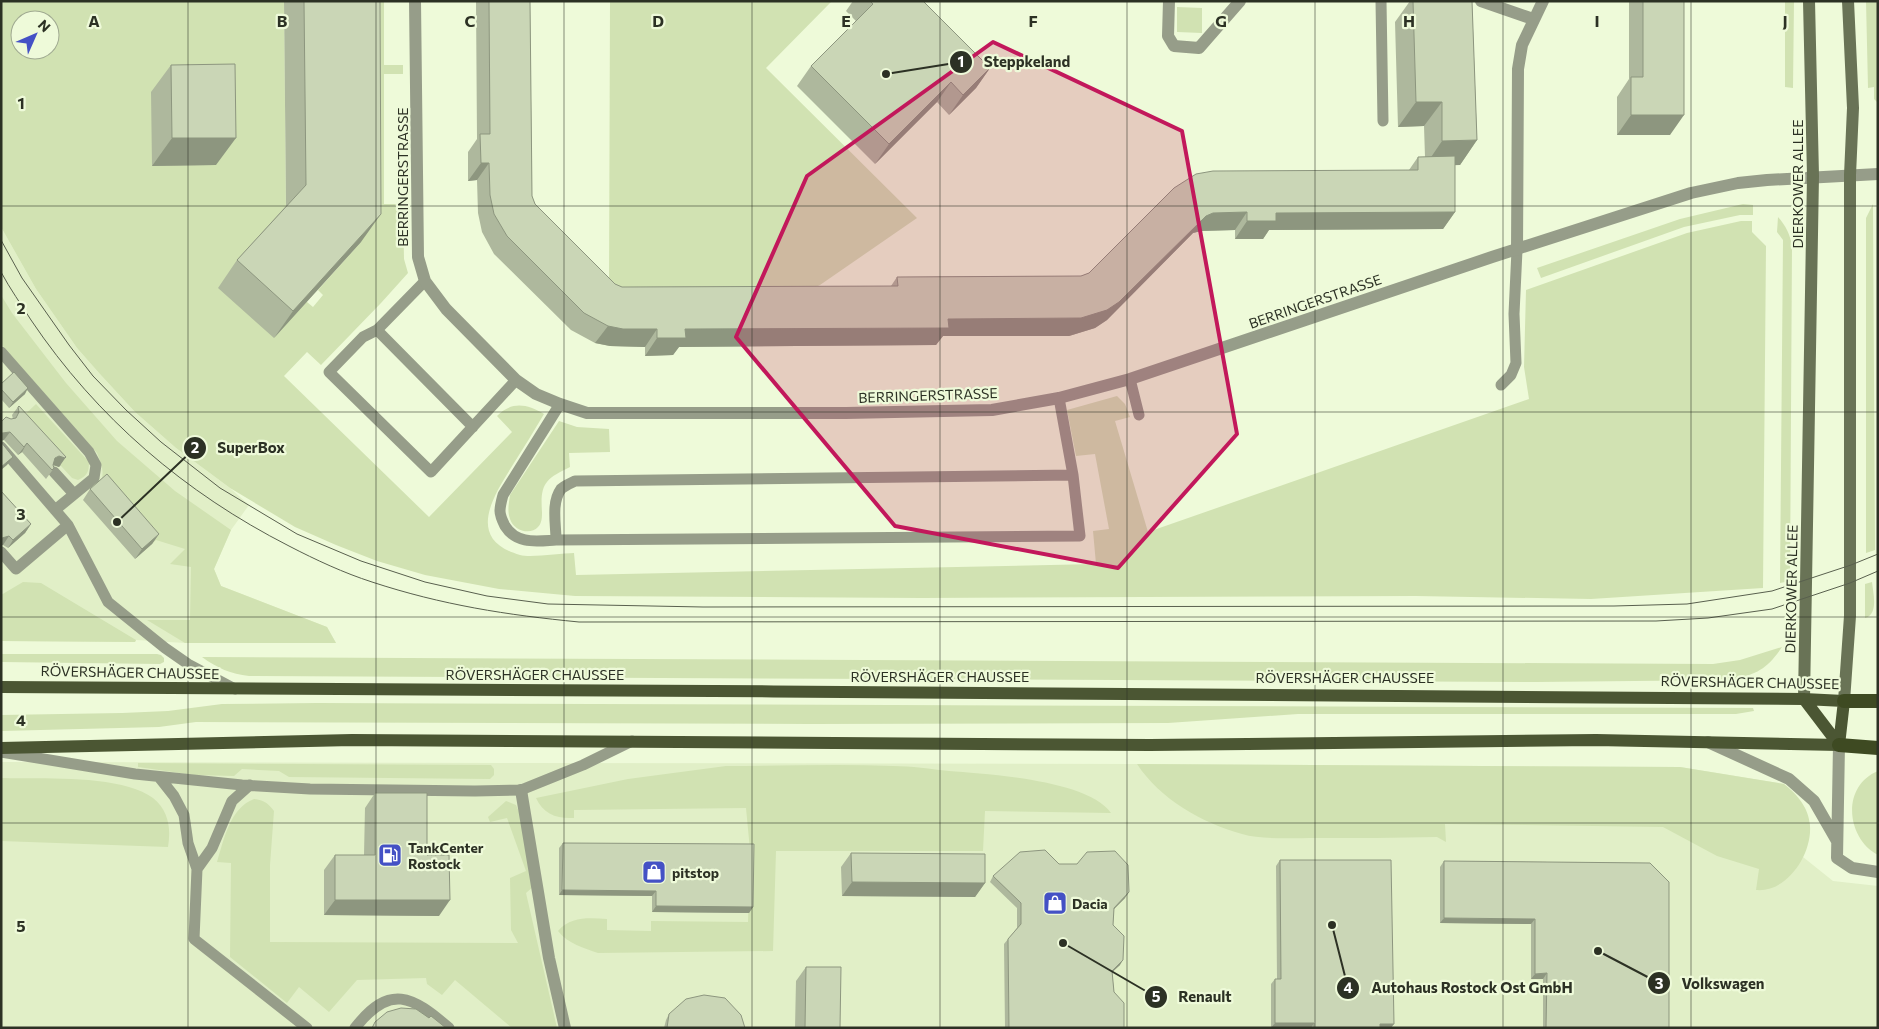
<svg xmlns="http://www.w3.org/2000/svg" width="1879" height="1029" font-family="Commissioner,sans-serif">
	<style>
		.built { fill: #e1efc7 }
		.green { fill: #d1e2b2; fill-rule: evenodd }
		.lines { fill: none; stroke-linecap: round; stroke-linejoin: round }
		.service { stroke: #969d89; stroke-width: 11 }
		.minor { stroke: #969d89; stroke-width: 12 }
		.secondary { stroke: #697356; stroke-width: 12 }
		.primary { stroke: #4b5633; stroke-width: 12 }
		.trunk { stroke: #3e4a22; stroke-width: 14 }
		.tram { stroke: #59604e; stroke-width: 1 }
		.wall { fill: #aeb89d }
		.shaded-wall { fill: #8d967f }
		.building { fill: #cad6b6; stroke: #8d967f }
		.marked { fill: #c2185b; fill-opacity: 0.2; stroke: #c2185b; stroke-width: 4; stroke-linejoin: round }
		.grid { fill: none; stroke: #2c3124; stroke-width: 1; stroke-opacity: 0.55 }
		.labels { text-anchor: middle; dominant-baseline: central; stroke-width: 4.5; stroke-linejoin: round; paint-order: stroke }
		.street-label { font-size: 14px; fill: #2c3124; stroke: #eefad9 }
		.poi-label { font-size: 14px; font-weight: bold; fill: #2c3124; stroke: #eefad9; text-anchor: start }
		.grid-label { font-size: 16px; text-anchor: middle; font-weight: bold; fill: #2c3124; stroke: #eefad9; stroke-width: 4.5; stroke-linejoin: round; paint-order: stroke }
		.leader { fill: none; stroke: #2c3124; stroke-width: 2 }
		.callout-dot { fill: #2c3124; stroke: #eefad9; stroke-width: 2 }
		.mark-label { font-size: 15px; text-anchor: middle; font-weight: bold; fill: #fff }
		.callout-label { font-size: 15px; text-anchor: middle; font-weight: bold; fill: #2c3124; stroke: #eefad9; stroke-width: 4.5; stroke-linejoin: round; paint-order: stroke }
	</style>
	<rect width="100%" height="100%" fill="#eefad9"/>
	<!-- built -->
	<path class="built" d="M1 227 36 289 77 348 99 373 135 412 176 448 230 488 249 505 231 530 214 569 221 586 327 627 336 643H185L136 640 135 642 1 641Z
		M1 762 1137 764 1680 767 1784 784 1805 808 1810 825 1808 841 1803 857 1833 881 1878 886V1028H1Z"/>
	<!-- green -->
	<path class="green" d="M1 1H284L286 212 307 302 313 307 323 295 318 290 361 242 360 1H384V65H403V74H384V204H403L404 259 408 273 381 303 321 365 307 352 284 376 429 517 512 432 497 416C512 401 527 404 544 414 534 431 524 447 514 463 494 495 464 539 520 555 531 558 561 553 574 553L576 575 1096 564 1093 531 1109 529 1095 454 1076 456 1067 410 1117 396 1125 404 1130 417 1115 421 1148 532 1529 399 1524 367 1526 290 1687 233 1741 221H1752V232L1766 246 1763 588 1591 599 1416 596 922 598 575 596 499 589 425 575 377 561 336 545 295 527 230 488 176 448 135 412 99 373 77 348 36 289 1 227ZM20 20H50V50H20Z
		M610 1H832L766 68 917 218 820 285 799 295 609 288Z
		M1785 1H1794L1793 88 1785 87Z
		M1866 1H1878V103L1874 99V87L1868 88Z
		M1177 7 1202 8V33L1177 32Z
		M1743 204 1753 205V215H1740L1684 227 1541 278 1537 268 1680 219Z
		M1873 204 1875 550 1866 553V218Z
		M1778 217C1786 226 1790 234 1792 246L1790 581 1780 583 1783 240 1777 232Z
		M1 295 12 313 66 383 117 441 175 491 231 530 214 569 221 586 327 627 336 643H185L147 620H190L191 567 170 564 185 549 156 540 152 544 100 485C105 473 102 465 97 453L1 344Z
		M36 404 89 462C89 472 87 476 78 480L72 478 19 420Z
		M559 421 577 427 609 429 610 452 569 453 570 467C545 479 540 484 542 512 542 517 542 523 538 527 530 536 513 530 510 519 507 511 509 503 510 495Z
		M23 582 41 583 136 640 135 642 1 641V595Z
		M1872 582C1873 593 1879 614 1865 618V584Z
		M1782 647C1767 669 1758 673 1733 680L1536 682 249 676C231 674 217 668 202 657L1713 664 1740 660Z
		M1 654H157L161 655 164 658V662L160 664 1 662Z
		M317 703 1753 708 1754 711 1736 714H1298L1168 723 810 724 196 722 159 727 1 731V715L122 713 168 711 222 704Z
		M138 763 491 765 494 769V775L490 779 289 777 279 771 242 769 234 776 194 775 138 767Z
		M1137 764 1680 767 1784 784C1797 794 1809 808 1810 826 1812 854 1787 893 1756 890L1759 869 1717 856 1663 827 1445 824 1446 842 1437 837C1396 838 1356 838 1315 838 1294 838 1262 840 1242 834 1202 823 1160 799 1137 764Z
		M726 766C781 766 837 764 893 766 911 766 931 769 949 771 988 774 1088 780 1111 813L985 811 983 851H776L773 951 598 953C584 948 568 944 558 931 571 916 589 918 607 919V930L651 931V921L748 922 750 850 746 808 574 810V818C557 819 543 814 536 798L628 779Z
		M1878 771V855C1846 838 1841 786 1878 771Z
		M1 778C40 779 122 774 153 798 169 811 171 829 168 847L1 841Z
		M254 799C264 800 268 803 274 811L270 865V942L518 943 511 930 510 878 526 871 507 818 490 822 488 817 506 801 516 805 521 816 534 886 526 893 557 1028H512L455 980 442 995 427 984 426 978 357 980 329 1012 299 987 287 1003 230 957 231 863 217 862C224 839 230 808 254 799Z"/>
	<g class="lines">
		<!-- service -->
		<path class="service" d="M1381 1 1383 121
			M425 281 377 330 363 337 329 372 431 472 516 380
			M377 330 473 427
			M1 352 89 452 96 465 94 478 55 510
			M1130 379 1139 415
			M1501 385 1511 375 1516 363 1514 314 1517 250
			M560 404 503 495C502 499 500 506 500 511 500 515 503 522 505 526 517 545 537 541 556 540L1080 536 1073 475 1059 398
			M1 447 68 525 108 602 165 648 188 664 235 689
			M54 472 74 494
			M556 540C556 524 551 503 561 489 564 486 571 483 575 481L1073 475
			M1 552 16 569 68 525
			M1 752 135 774 242 785 310 789 475 791 521 790 583 765 632 741
			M159 777 174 796 184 815 188 843 197 869 194 939 307 1028
			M197 869 212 848 232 801 250 785
			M355 1028C390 983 412 996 449 1028"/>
		<!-- minor -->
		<path class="minor" d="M415 1 418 257 425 281 446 309 516 380 536 394 560 404 587 413H846L992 410 1059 398 1130 379 1492 257 1691 193 1738 183 1767 180 1878 174
			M1169 1 1168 36 1174 46 1199 48 1240 1
			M1481 1 1533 19
			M1517 250 1518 69 1522 45 1543 1
			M1708 742 1789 779 1814 801 1837 841
			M1839 745 1837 858 1852 868 1878 872
			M521 790 549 958 565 1028"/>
		<!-- secondary -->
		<path class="secondary" d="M1804 699 1813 176 1809 1
			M1844 701 1850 616V175L1853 108 1848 1"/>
		<!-- primary -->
		<path class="primary" d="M1 687C602 693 1203 690 1804 699L1844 701 1839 745
			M1804 699 1839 745
			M1 748 352 740 1150 745 1596 740 1839 745"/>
		<!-- trunk -->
		<path class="trunk" d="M1844 701H1878
			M1839 745 1878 748"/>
		<!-- tram -->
		<path class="tram" d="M1 240 22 278 69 345 93 376 126 410 161 442 220 488 297 534 361 561 425 582 487 596 548 604 703 607 1614 606 1687 604 1772 591 1851 565 1878 554
			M1 272C10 289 21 304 31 320 97 418 185 493 289 546 316 560 344 573 372 582 442 605 507 615 579 622L1656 621 1708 618 1772 609 1850 583 1878 571"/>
	</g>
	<!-- wall -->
	<path class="wall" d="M269 1H380L361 242 274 338 218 288 237 260 286 206 284 2H269Z
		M476 1H530L532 196 535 204 615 284 622 287 891 286 897 277 1081 276 1089 273 1174 188 1409 170 1418 157H1425L1424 126 1398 127 1395 22 1410 1H1472L1477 140 1460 165H1455V212L1443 229 1269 230 1263 239H1235V230L1201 231 1193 233 1107 320 1095 328 1069 336H943L936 345 679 347 673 355 645 356V347L610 346 595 343 571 330 494 254 482 232 478 213 477 180 468 181V152L477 139Z
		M853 1H923L990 68 976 88 949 115 937 102 875 164 797 86 811 66 856 21 846 11Z
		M1629 1H1684L1670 135H1617V97L1629 79Z
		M171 65 216 165 152 166 151 92Z
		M1 384 25 394 9 408 1 399Z
		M18 407 61 465 59 467 53 465 54 468 46 479 22 452 18 455 4 440 11 419H13L12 415Z
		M90 489 159 534 152 544 135 559 83 500Z
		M1 491 31 524 25 533 8 548 3 545Z
		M375 793 427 855 439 916 324 915V870L335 855H364L365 808Z
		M563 843 753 907 749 913 652 912V896L559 895V848Z
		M851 853 985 883 975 897 842 896 841 867Z
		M1280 860 1391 1028H1271V984L1275 979H1277L1276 866Z
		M1444 861 1650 863 1669 1028H1543V979H1531V924L1440 923V867Z
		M1059 864 1125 898 1114 909 1113 925 1120 965 1112 972 1114 992 1124 1028H1005L1004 944 1017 928V908L990 882 993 876Z
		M806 967 840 1028H795L796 981Z
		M669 1014 745 1028H664L666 1020Z"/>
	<!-- shaded-wall -->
	<path class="shaded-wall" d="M269 1H285L284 2H269Z
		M990 68 976 88 949 115 963 95Z
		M951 82 937 102 875 164 889 144Z
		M1416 102H1442L1424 126 1398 127Z
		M1631 115H1684L1670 135H1617Z
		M172 138H236L216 165 152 166Z
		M1477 140 1460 165 1425 166 1442 141Z
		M481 163H489L477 180 468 181Z
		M1247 212 1235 230 1201 231 1193 233 1107 320 1095 328 1069 336H943L936 345 679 347 673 355 645 356 657 338 685 329 948 319 1081 318 1206 216 1213 213Z
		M1455 212 1443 229 1269 230 1263 239H1235L1247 221 1276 213Z
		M381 214 361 242 274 338 293 311Z
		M608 326 657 329 645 347 610 346 595 343Z
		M28 388 25 394 9 408 13 402Z
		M10 432 4 440 1 441 2 433Z
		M27 443 22 452 18 455Z
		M59 456 66 457 59 467 53 465 49 467 55 458Z
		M13 457 7 465 1 470V467Z
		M31 524 25 533 8 548 13 540Z
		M159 534 152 544 135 559 142 549Z
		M9 536 3 545H1L2 538Z
		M852 882 985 883 975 897 842 896Z
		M562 890 656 891 652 896 559 895Z
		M1129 892 1125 898 1110 913 1114 908Z
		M335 900H450L439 916 324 915Z
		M656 906 753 907 749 913 652 912Z
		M1444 918 1535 919 1531 924 1440 923Z
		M1123 960 1120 965 1108 976 1112 971Z
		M1547 973 1543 979H1531L1535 974Z
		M1275 1023H1314L1311 1028H1271Z
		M1380 1024H1394L1391 1028H1377Z"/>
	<!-- building -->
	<path class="building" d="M304 1H380L381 214 293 311 237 260 306 185Z
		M489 1H530L532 196 535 204 615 284 622 287 898 286 897 277 1081 276 1089 273 1174 188 1196 174 1213 171 1418 170V157L1455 156V212L1276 213V221H1247V212L1213 213 1206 216 1119 302 1107 310 1081 318 948 319 949 328 685 329 686 338H657V329H623L608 326 584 313 507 236 494 214 490 195 489 163H481L480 134H490Z
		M870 1H923L990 68 963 95 951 82 889 144 811 66 873 4Z
		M1413 1H1472L1477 140 1442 141V102H1416Z
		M1643 1H1684V115H1631V77H1643Z
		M235 64 236 138H172L171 65Z
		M14 372 28 388 13 402 1 389V384Z
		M19 406 66 457 65 458 59 456 55 458 53 465 54 468 52 470 27 443 24 447 10 432 2 433 1 435V422L6 417 11 419 16 418 19 412 18 407Z
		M1 442 13 457 1 467Z
		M107 474 159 534 142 549 90 489Z
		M1 491 31 524 13 540 9 536 2 538 1 539Z
		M375 793H427V855H449L450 900H335V855H375Z
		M563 843 754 844 753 907 656 906V891L562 890Z
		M1045 850 1059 864H1077L1087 852 1115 851 1128 865 1129 892 1114 908 1113 925 1124 936 1123 960 1112 971 1114 992 1124 1003V1028H1009L1008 939 1021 924V903L993 876 1020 852Z
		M851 853 985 854V883L852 882Z
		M1280 860H1391L1394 1024H1380V1028H1314V1023H1275V979H1281Z
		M1444 861 1650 863 1669 882V1028H1546L1547 973 1535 974V919L1444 918Z
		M806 967H841L840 1028H805Z
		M704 995 725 998 741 1015 745 1028H667L669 1014 686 999Z
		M401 1008 416 1009 429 1018 431 1016 446 1028H372L375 1022 387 1012Z"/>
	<!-- marked area -->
	<path class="marked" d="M993 42 1182 131 1237 434 1118 568 895 526 736 337 807 176Z"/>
	<!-- grid -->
	<path class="grid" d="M188 1V1028M376 1V1028M564 1V1028M752 1V1028M940 1V1028M1127 1V1028M1315 1V1028M1503 1V1028M1691 1V1028M1 206H1878M1 412H1878M1 617H1878M1 823H1878"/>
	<!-- icons -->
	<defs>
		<g id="fuel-square" transform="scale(1.25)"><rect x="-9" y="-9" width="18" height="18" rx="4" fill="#4451c5" stroke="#eefad9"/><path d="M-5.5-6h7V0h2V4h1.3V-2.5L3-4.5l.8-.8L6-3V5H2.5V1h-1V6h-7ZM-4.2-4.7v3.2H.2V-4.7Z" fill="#fff"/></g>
		<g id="shop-square" transform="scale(1.25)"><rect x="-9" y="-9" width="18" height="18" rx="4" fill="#4451c5" stroke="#eefad9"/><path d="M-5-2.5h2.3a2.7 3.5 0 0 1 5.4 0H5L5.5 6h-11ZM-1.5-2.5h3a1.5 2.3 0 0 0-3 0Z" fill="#fff"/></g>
	</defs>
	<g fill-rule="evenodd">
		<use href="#fuel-square" x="390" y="855"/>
		<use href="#shop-square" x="654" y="872"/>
		<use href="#shop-square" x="1055" y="903"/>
	</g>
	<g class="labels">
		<!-- street labels -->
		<g class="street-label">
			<text transform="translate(402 177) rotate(-90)">BERRINGERSTRASSE</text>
			<text transform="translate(1797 184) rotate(-90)">DIERKOWER ALLEE</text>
			<text transform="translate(1315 301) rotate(-19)">BERRINGERSTRASSE</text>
			<text transform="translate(928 395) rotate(-2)">BERRINGERSTRASSE</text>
			<text transform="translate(1791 589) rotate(-89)">DIERKOWER ALLEE</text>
			<text transform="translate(130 672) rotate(1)">RÖVERSHÄGER CHAUSSEE</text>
			<text x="535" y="674">RÖVERSHÄGER CHAUSSEE</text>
			<text x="940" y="676">RÖVERSHÄGER CHAUSSEE</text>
			<text x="1345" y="677">RÖVERSHÄGER CHAUSSEE</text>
			<text transform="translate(1750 682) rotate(1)">RÖVERSHÄGER CHAUSSEE</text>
		</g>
		<!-- poi labels -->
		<g class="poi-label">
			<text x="408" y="847">TankCenter<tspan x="408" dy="16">Rostock</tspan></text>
			<text x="672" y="872">pitstop</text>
			<text x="1072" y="903">Dacia</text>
		</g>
	</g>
	<g class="grid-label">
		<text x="94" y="27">A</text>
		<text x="282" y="27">B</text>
		<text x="470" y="27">C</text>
		<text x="658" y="27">D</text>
		<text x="846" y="27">E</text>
		<text x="1033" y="27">F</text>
		<text x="1221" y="27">G</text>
		<text x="1409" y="27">H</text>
		<text x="1597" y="27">I</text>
		<text x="1785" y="27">J</text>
		<text x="21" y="109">1</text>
		<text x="21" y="314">2</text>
		<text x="21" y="520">3</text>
		<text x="21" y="726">4</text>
		<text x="21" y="932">5</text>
	</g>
	<!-- callouts -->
	<path class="leader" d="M886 74L961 62M117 522L195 448M1598 951L1659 983M1332 925L1348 988M1063 943L1156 997"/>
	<g class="callout-dot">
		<circle cx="886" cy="74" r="5"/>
		<circle cx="117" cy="522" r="5"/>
		<circle cx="1598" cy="951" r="5"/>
		<circle cx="1332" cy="925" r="5"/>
		<circle cx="1063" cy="943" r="5"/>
		<circle cx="961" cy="62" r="12"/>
		<circle cx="195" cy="448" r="12"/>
		<circle cx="1659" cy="983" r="12"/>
		<circle cx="1348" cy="988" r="12"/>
		<circle cx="1156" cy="997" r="12"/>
	</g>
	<g class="mark-label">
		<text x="961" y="67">1</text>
		<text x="195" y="453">2</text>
		<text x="1659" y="989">3</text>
		<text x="1348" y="993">4</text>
		<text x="1156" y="1002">5</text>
	</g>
	<g class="callout-label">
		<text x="1027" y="67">Steppkeland</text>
		<text x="251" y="453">SuperBox</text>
		<text x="1723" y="989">Volkswagen</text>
		<text x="1472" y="993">Autohaus Rostock Ost GmbH</text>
		<text x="1205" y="1002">Renault</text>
	</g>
	<!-- border -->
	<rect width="1879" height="1029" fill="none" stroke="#2c3124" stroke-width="5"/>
	<!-- north arrow -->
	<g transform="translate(35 35) rotate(45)"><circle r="24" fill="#eefad9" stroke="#a0aa91"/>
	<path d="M0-4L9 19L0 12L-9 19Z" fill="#4451c5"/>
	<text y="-8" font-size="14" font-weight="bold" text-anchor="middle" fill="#2c3124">N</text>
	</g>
</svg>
